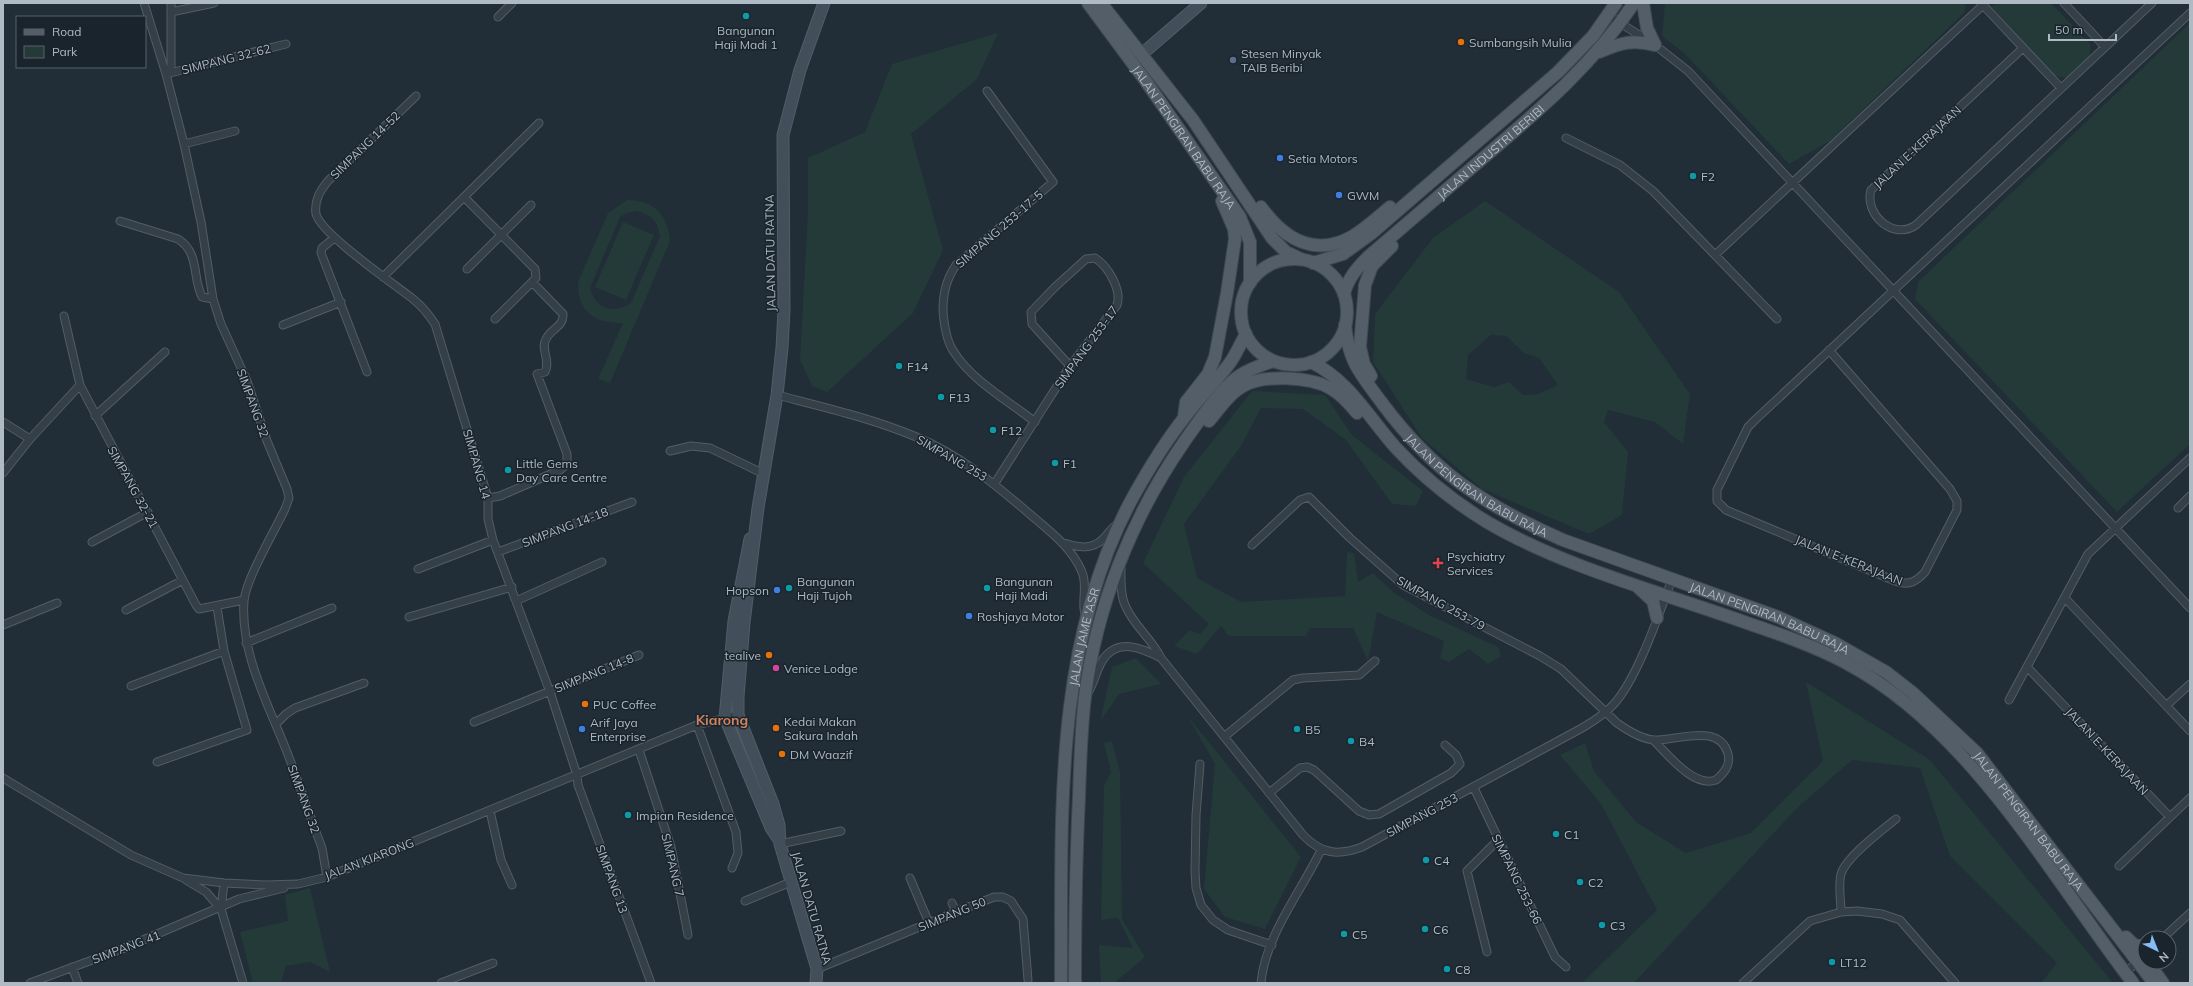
<svg xmlns="http://www.w3.org/2000/svg" width="2193" height="986" font-family="Mulish,sans-serif">
	<style>
		.green { fill: #243a39; fill-rule: evenodd }
		.lines { fill: none; stroke-linecap: round; stroke-linejoin: round }
		.street-casing { stroke: #525d65; stroke-width: 9 }
		.secondary-casing { stroke: #525d65; stroke-width: 13 }
		.primary-casing { stroke: #3e4851; stroke-width: 14 }
		.street { stroke: #353f48; stroke-width: 7 }
		.secondary { stroke: #434e5b; stroke-width: 11 }
		.primary { stroke: #535e68; stroke-width: 12 }
		.culture-dot { fill: #0f9aa8; stroke: #1a242c; stroke-width: 1.5 }
		.food-dot { fill: #e8710a; stroke: #1a242c; stroke-width: 1.5 }
		.service-dot { fill: #5c6f8a; stroke: #1a242c; stroke-width: 1.5 }
		.shop-dot { fill: #3f7fe0; stroke: #1a242c; stroke-width: 1.5 }
		.health-dot { fill: #e0444e; stroke: #1a242c; stroke-width: 1.5 }
		.hotel-dot { fill: #d1479c; stroke: #1a242c; stroke-width: 1.5 }
		.labels { text-anchor: middle; dominant-baseline: central; stroke-width: 3; stroke-linejoin: round; paint-order: stroke }
		.poi-label { font-size: 12px; fill: #afbac4; stroke: #1a242c; text-anchor: start }
		.street-label { font-size: 12px; fill: #afbac4; stroke: #1a242c }
		.quarter-label { font-size: 14px; font-weight: bold; fill: #cf8460; stroke: #1a242c }
	</style>
	<rect width="100%" height="100%" fill="#212d37"/>
	<!-- green -->
	<path class="green" d="M1665 3H1965V12L1830 141 1789 164 1685 54 1662 36Z
		M1996 3H2051L2090 44V56L2067 78 2055 76 1991 7Z
		M2190 23V444L2117 512 1915 299 1918 282Z
		M998 33 977 79 911 134 943 250 913 313 827 392 812 386 800 360 808 211V158L865 132 892 64Z
		M627 200C654 200 668 215 670 241L610 383 598 379 623 323C594 323 578 313 578 282L608 213ZM636 211C650 214 658 221 660 236L631 303C614 315 595 309 590 288L620 217 627 213Z
		M1485 201 1619 292 1690 394 1683 444 1655 422 1608 410 1604 422 1628 452 1622 515 1589 534 1482 489 1422 438 1373 362 1375 314 1433 238ZM1491 335 1506 336 1524 353 1539 358 1558 385 1538 394 1523 395 1509 382 1494 387 1466 379 1468 355Z
		M623 222 654 235 626 300 595 287Z
		M1252 391 1325 395 1352 435 1423 491 1416 506 1392 504 1346 440 1303 409 1261 408 1241 446 1184 524 1197 578 1241 602 1345 596 1347 552 1354 553 1358 582 1373 573 1393 592 1429 615 1498 647 1501 656 1488 664 1469 649 1449 662 1440 658 1444 641 1377 612 1368 661 1353 628H1310L1306 636H1229L1221 626 1197 654 1174 646 1190 630 1200 634 1209 624 1143 563 1184 477Z
		M1136 658 1161 684 1119 694 1100 722 1112 667Z
		M1806 682 1930 760 2113 983H2041L2057 963 1950 856 1920 768 1852 760 1796 809 1634 983H1582L1657 910 1601 804 1560 755 1585 743 1594 771 1636 822 1686 853 1751 833 1823 761Z
		M1187 715 1301 857 1265 929 1225 917 1204 889 1215 764Z
		M1112 741 1120 772 1122 919 1145 957 1114 983H1101L1099 945 1133 948 1118 918 1101 920 1104 786 1111 772 1104 743Z
		M310 888 330 972 311 962 286 966 281 983H253L240 932 288 921 285 895Z"/>
	<g class="lines">
		<!-- street casing -->
		<g class="street-casing">
			<path id="street" d="M144 3 166 74 184 144 201 222 213 299 221 324 247 381 267 441 287 489 289 498 285 509C274 532 246 579 244 601 240 656 271 709 290 760 301 789 311 819 322 848L327 877
				M1981 3 2061 88
				M2064 3 2105 47
				M171 12 214 3
				M1609 16 1655 45 1688 71 2190 608
				M498 17 512 3
				M2023 48 1871 190C1864 214 1893 241 1916 225L2152 3
				M166 73 171 67V3
				M166 74 286 44
				M987 91 1053 182 956 265C946 280 943 293 943 311 944 324 946 341 954 352 971 380 1010 402 1035 422
				M416 96 328 181C320 191 314 200 316 214 321 234 394 284 413 299 422 306 429 315 435 324L488 498V519L493 540 550 692 577 775 578 785 651 983
				M1566 138 1620 165 1653 191 1777 319
				M184 144 235 131
				M464 197 535 269 536 278 495 319
				M120 221 178 239C200 253 192 277 202 297L213 299
				M334 238 322 248 321 253 367 372
				M1715 255 1983 5
				M467 269 531 205
				M383 277 539 123
				M64 316 80 385 196 605 199 609 244 600
				M283 325 341 302
				M1829 350 1950 489 1957 501V510L1925 572C1916 582 1908 586 1895 581L1726 510 1717 501V490L1748 427 1755 420 2190 13
				M777 395C823 407 871 418 914 436 959 454 996 485 1032 516 1050 531 1073 549 1082 572 1088 586 1081 601 1085 614
				M95 416 165 352
				M3 422 30 439
				M670 451 691 446 710 448 764 474
				M3 473 30 439 80 385
				M995 483 1070 366 1117 305C1122 290 1108 266 1095 258L1086 259 1055 287 1031 312 1032 324 1070 366
				M488 498 500 496 560 470 567 464V454L537 374 545 372C551 360 540 349 546 339 551 328 564 327 563 314L532 282
				M2178 508 2190 496
				M92 542 148 512
				M1061 542C1076 547 1091 551 1103 539 1109 533 1112 526 1121 522
				M1252 545 1300 500 1309 497 1350 538 1403 585 1540 656 1561 669 1617 723C1627 730 1641 739 1654 740 1676 741 1720 722 1728 754 1731 765 1724 773 1716 780 1693 788 1668 754 1653 740
				M498 552 632 502
				M1121 568C1121 580 1120 594 1125 605 1133 625 1152 639 1161 658L1303 835C1321 854 1338 856 1362 847L1582 728C1594 721 1605 714 1614 704 1638 677 1659 614 1672 579
				M418 569 493 540
				M2065 598 2190 731
				M516 601 602 562
				M126 610 183 580
				M409 617 512 587
				M3 625 57 603
				M246 643 332 608
				M2028 668 2170 817
				M131 686 224 651
				M1088 693C1094 683 1096 672 1102 661 1117 637 1142 648 1161 658
				M2009 700 2088 554 2190 458
				M2167 705 2190 684
				M474 722 639 655
				M276 724 286 714 295 708 364 683
				M697 725 736 832 738 853 732 868
				M1224 737 1293 680 1303 678 1359 675 1375 661
				M639 750 671 847 688 935
				M157 762 247 730 224 651 217 607
				M1200 764 1196 815 1195 871 1196 888 1201 905 1213 920 1228 930 1272 945
				M3 778 131 855 183 878 224 883 266 885 298 884 327 877 697 725 738 715
				M1474 788 1555 957 1566 967
				M1269 793 1300 768 1307 767 1314 770 1359 811 1369 815 1379 814 1451 773 1460 764 1456 755 1445 745
				M490 811 501 860 512 885
				M780 844 841 831
				M2119 866 2190 798
				M910 878 929 923
				M186 880 206 892 221 909
				M224 883 221 909 243 983
				M745 901 791 882
				M952 903 956 912
				M1841 912C1841 900 1838 886 1841 874 1846 857 1882 830 1896 819
				M2163 938 2190 913
				M1487 952 1467 871 1498 840
				M72 967 78 983
				M817 969 956 912 994 897H1003L1011 901 1023 919 1028 980
				M2125 973 2145 955
				M30 983 122 949 239 899 284 888
				M441 983 493 963
				M1261 983C1265 936 1301 892 1321 850
				M1743 983 1810 921 1841 912 1857 911 1882 914 1900 920 1955 983"/>
		</g>
		<!-- secondary casing -->
		<g class="secondary-casing">
			<path id="secondary" d="M1142 54 1201 3
				M750 539 734 621 725 718 771 828 779 840
				M816 983 817 969 780 844 779 825 773 804 738 715V697L744 623 758 508 777 395 782 348 784 310 783 135 800 70 824 3"/>
		</g>
		<!-- primary casing -->
		<g class="primary-casing">
			<g id="primary">
				<path id="s1" d="M1088 3 1145 80 1240 217 1250 242V283"/>
				<path d="M1101 3 1193 120 1272 238 1286 252 1301 259"/>
				<path d="M1643 3 1647 28 1655 45"/>
				<path d="M1599 52C1621 43 1632 39 1655 45"/>
				<path d="M1261 207C1284 239 1315 258 1353 236 1366 228 1378 217 1390 207"/>
				<circle cx="1294" cy="312" r="53"/>
				<path d="M1313 263 1343 254 1372 233 1558 72 1593 36 1616 3"/>
				<path id="s2" d="M1344 294C1348 278 1357 268 1369 256 1409 222 1449 187 1489 153 1543 107 1595 62 1634 3"/>
				<path id="s3" d="M1345 325C1349 363 1360 373 1382 403 1434 473 1484 505 1563 540L1778 617 1835 643 1886 672 1913 693 1977 753 2154 983"/>
				<path d="M1311 362C1349 380 1369 418 1396 448 1423 477 1454 502 1487 522 1565 568 1664 593 1750 624 1783 635 1817 647 1848 664 1971 730 2050 875 2133 983"/>
				<path d="M1371 376 1364 364 1360 347 1365 285 1372 266 1392 246"/>
				<path d="M1184 417 1186 402 1208 374 1215 357 1227 293 1235 239 1234 229 1222 201"/>
				<path d="M1209 421C1219 409 1229 394 1243 386 1264 374 1310 377 1330 388 1341 394 1349 403 1357 413"/>
				<path d="M1639 588 1653 601 1657 618"/>
				<path d="M2126 937 2134 945 2145 947"/>
				<path d="M2150 962 2152 968 2163 983"/>
				<path id="s4" d="M1061 983C1062 820 1052 645 1133 497 1148 470 1165 442 1184 418 1198 399 1215 383 1229 364 1236 355 1240 344 1246 334"/>
				<path d="M1075 983C1075 921 1076 859 1079 797 1080 764 1081 730 1085 697 1096 607 1132 517 1184 442 1196 425 1221 388 1239 376 1249 369 1261 365 1273 361"/>
			</g>
		</g>
		<!-- street -->
		<use href="#street" class="street"/>
		<!-- secondary -->
		<use href="#secondary" class="secondary"/>
		<!-- primary -->
		<use href="#primary" class="primary"/>
	</g>
	<!-- markers -->
	<g class="culture-dot">
		<circle cx="746" cy="16" r="4"/>
		<circle cx="1693" cy="176" r="4"/>
		<circle cx="899" cy="366" r="4"/>
		<circle cx="941" cy="397" r="4"/>
		<circle cx="993" cy="430" r="4"/>
		<circle cx="1055" cy="463" r="4"/>
		<circle cx="508" cy="470" r="4"/>
		<circle cx="789" cy="588" r="4"/>
		<circle cx="987" cy="588" r="4"/>
		<circle cx="1297" cy="729" r="4"/>
		<circle cx="1351" cy="741" r="4"/>
		<circle cx="628" cy="815" r="4"/>
		<circle cx="1556" cy="834" r="4"/>
		<circle cx="1426" cy="860" r="4"/>
		<circle cx="1580" cy="882" r="4"/>
		<circle cx="1602" cy="925" r="4"/>
		<circle cx="1425" cy="929" r="4"/>
		<circle cx="1344" cy="934" r="4"/>
		<circle cx="1832" cy="962" r="4"/>
		<circle cx="1447" cy="969" r="4"/>
	</g>
	<g class="food-dot">
		<circle cx="1461" cy="42" r="4"/>
		<circle cx="769" cy="655" r="4"/>
		<circle cx="585" cy="704" r="4"/>
		<circle cx="776" cy="728" r="4"/>
		<circle cx="782" cy="754" r="4"/>
	</g>
	<circle class="service-dot" cx="1233" cy="60" r="4"/>
	<g class="shop-dot">
		<circle cx="1280" cy="158" r="4"/>
		<circle cx="1339" cy="195" r="4"/>
		<circle cx="777" cy="590" r="4"/>
		<circle cx="969" cy="616" r="4"/>
		<circle cx="582" cy="729" r="4"/>
	</g>
	<path class="health-dot" d="M1436 557h4v4h4v4h-4v4h-4v-4h-4v-4h4z"/>
	<circle class="hotel-dot" cx="776" cy="668" r="4"/>
	<g class="labels">
		<!-- poi labels -->
		<g class="poi-label">
			<text x="746" y="30" text-anchor="middle">Bangunan<tspan x="746" dy="14">Haji Madi 1</tspan></text>
			<text x="1469" y="42">Sumbangsih Mulia</text>
			<text x="1241" y="53">Stesen Minyak<tspan x="1241" dy="14">TAIB Beribi</tspan></text>
			<text x="1288" y="158">Setia Motors</text>
			<text x="1701" y="176">F2</text>
			<text x="1347" y="195">GWM</text>
			<text x="907" y="366">F14</text>
			<text x="949" y="397">F13</text>
			<text x="1001" y="430">F12</text>
			<text x="516" y="463">Little Gems<tspan x="516" dy="14">Day Care Centre</tspan></text>
			<text x="1063" y="463">F1</text>
			<text x="1447" y="556">Psychiatry<tspan x="1447" dy="14">Services</tspan></text>
			<text x="797" y="581">Bangunan<tspan x="797" dy="14">Haji Tujoh</tspan></text>
			<text x="995" y="581">Bangunan<tspan x="995" dy="14">Haji Madi</tspan></text>
			<text x="769" y="590" text-anchor="end">Hopson</text>
			<text x="977" y="616">Roshjaya Motor</text>
			<text x="761" y="655" text-anchor="end">tealive</text>
			<text x="784" y="668">Venice Lodge</text>
			<text x="593" y="704">PUC Coffee</text>
			<text x="784" y="721">Kedai Makan<tspan x="784" dy="14">Sakura Indah</tspan></text>
			<text x="590" y="722">Arif Jaya<tspan x="590" dy="14">Enterprise</tspan></text>
			<text x="1305" y="729">B5</text>
			<text x="1359" y="741">B4</text>
			<text x="790" y="754">DM Waazif</text>
			<text x="636" y="815">Impian Residence</text>
			<text x="1564" y="834">C1</text>
			<text x="1434" y="860">C4</text>
			<text x="1588" y="882">C2</text>
			<text x="1610" y="925">C3</text>
			<text x="1433" y="929">C6</text>
			<text x="1352" y="934">C5</text>
			<text x="1840" y="962">LT12</text>
			<text x="1455" y="969">C8</text>
		</g>
		<!-- street labels -->
		<g class="street-label">
			<text transform="translate(226 59) rotate(-14)">SIMPANG 32-62</text>
			<text stroke="none"><textPath href="#s1" startOffset="165">JALAN PENGIRAN BABU RAJA</textPath></text>
			<text transform="translate(365 145) rotate(-44)">SIMPANG 14-52</text>
			<text transform="translate(1917 147) rotate(-43)">JALAN E-KERAJAAN</text>
			<text stroke="none"><textPath href="#s2" startOffset="206">JALAN INDUSTRI BERIBI</textPath></text>
			<text transform="translate(999 229) rotate(-41)">SIMPANG 253-17-5</text>
			<text transform="translate(770 253) rotate(-91)">JALAN DATU RATNA</text>
			<text transform="translate(1086 347) rotate(-54)">SIMPANG 253-17</text>
			<text transform="translate(253 403) rotate(70)">SIMPANG 32</text>
			<text transform="translate(952 458) rotate(30)">SIMPANG 253</text>
			<text transform="translate(477 464) rotate(74)">SIMPANG 14</text>
			<text stroke="none"><textPath href="#s3" startOffset="215">JALAN PENGIRAN BABU RAJA</textPath></text>
			<text transform="translate(133 487) rotate(61)">SIMPANG 32-21</text>
			<text transform="translate(565 527) rotate(-21)">SIMPANG 14-18</text>
			<text transform="translate(1849 560) rotate(22)">JALAN E-KERAJAAN</text>
			<text transform="translate(1441 603) rotate(29)">SIMPANG 253-79</text>
			<text stroke="none"><textPath href="#s3" startOffset="539">JALAN PENGIRAN BABU RAJA</textPath></text>
			<text stroke="none"><textPath href="#s4" startOffset="348">JALAN JAME 'ASR</textPath></text>
			<text transform="translate(594 673) rotate(-22)">SIMPANG 14-8</text>
			<text transform="translate(2107 751) rotate(47)">JALAN E-KERAJAAN</text>
			<text transform="translate(304 799) rotate(70)">SIMPANG 32</text>
			<text transform="translate(1422 815) rotate(-28)">SIMPANG 253</text>
			<text stroke="none"><textPath href="#s3" startOffset="875">JALAN PENGIRAN BABU RAJA</textPath></text>
			<text transform="translate(369 859) rotate(-21)">JALAN KIARONG</text>
			<text transform="translate(673 865) rotate(77)">SIMPANG 7</text>
			<text transform="translate(612 879) rotate(70)">SIMPANG 13</text>
			<text transform="translate(1517 879) rotate(64)">SIMPANG 253-66</text>
			<text transform="translate(812 908) rotate(74)">JALAN DATU RATNA</text>
			<text transform="translate(952 914) rotate(-22)">SIMPANG 50</text>
			<text transform="translate(126 947) rotate(-21)">SIMPANG 41</text>
		</g>
		<!-- quarter labels -->
		<g class="quarter-label">
			<text x="722" y="720">Kiarong</text>
		</g>
	</g>
	<!-- border -->
	<rect width="2193" height="986" fill="none" stroke="#afbac4" stroke-width="8"/>
	<!-- legend -->
	<rect x="16" y="16" width="130" height="52" fill="#1a242c" stroke="#566069"/>
	<rect x="24" y="29" width="20" height="6" fill="#535e68" stroke="#566069"/>
	<text x="52" y="36" font-size="12" fill="#afbac4">Road</text>
	<rect x="24" y="46" width="20" height="12" fill="#243a39" stroke="#566069"/>
	<text x="52" y="56" font-size="12" fill="#afbac4">Park</text>
	<!-- north arrow -->
	<g transform="translate(2157 950) rotate(137)"><circle r="19" fill="#1a242c" stroke="#566069"/>
	<path d="M0-3L7 15L0 10L-7 15Z" fill="#85bcf3"/>
	<text y="-6" font-size="11" font-weight="bold" text-anchor="middle" fill="#afbac4">N</text>
	</g>
	<!-- scale -->
	<path d="M2049 34v6h67v-6" fill="none" stroke="#afbac4" stroke-width="2"/>
	<text x="2055" y="34" font-size="12" fill="#afbac4" stroke="#1a242c" stroke-width="3" paint-order="stroke">50 m</text>
</svg>
